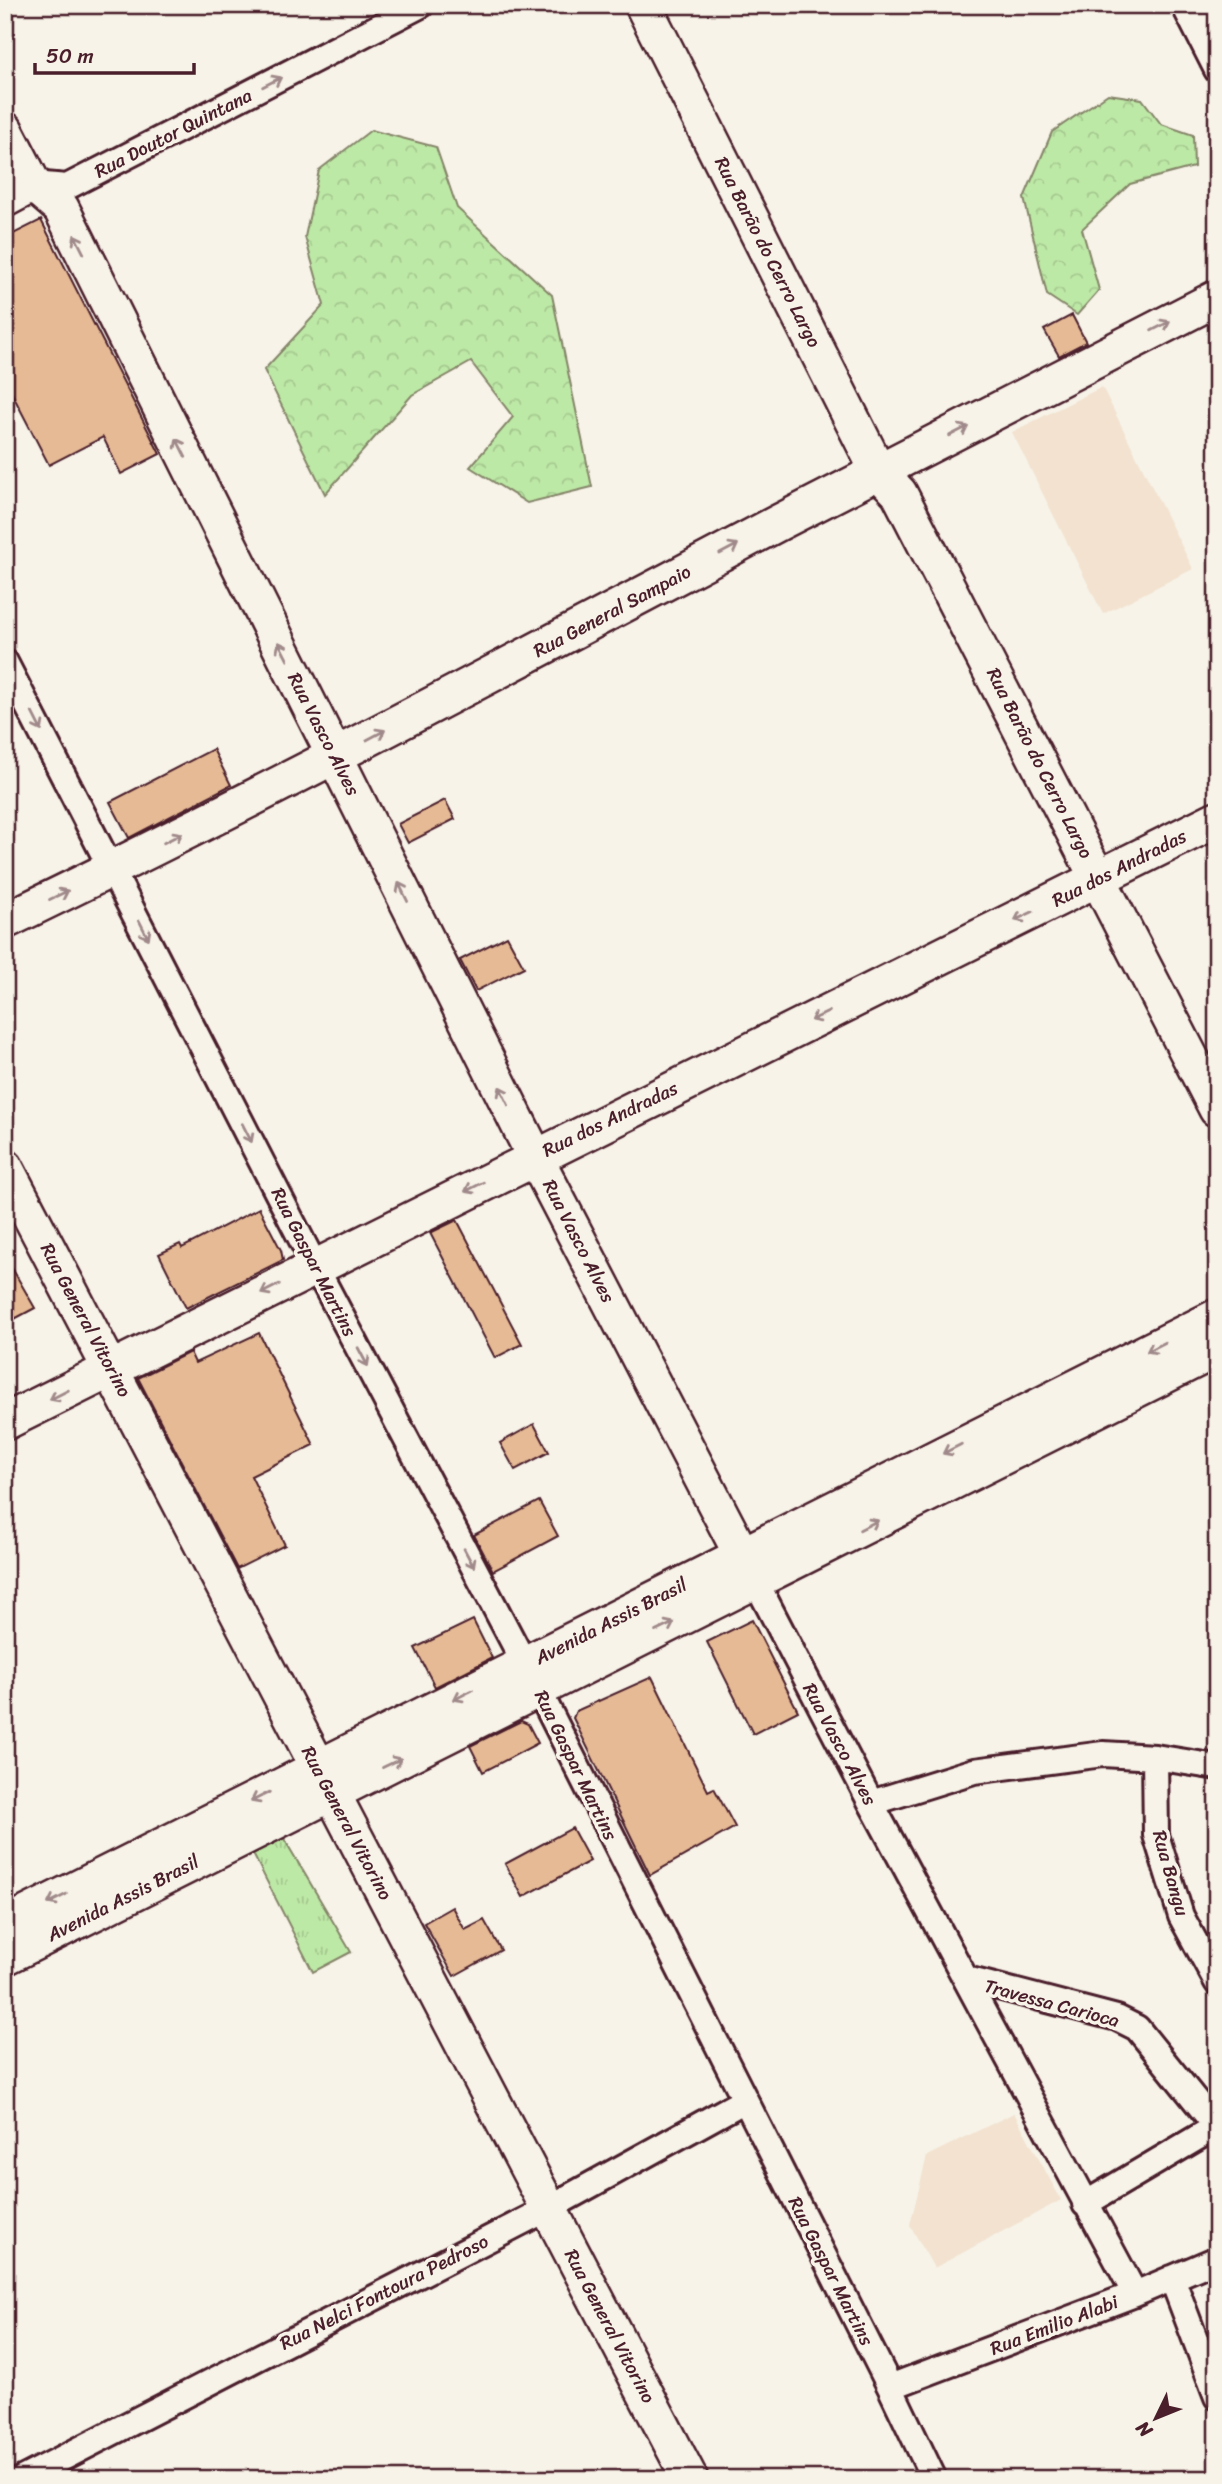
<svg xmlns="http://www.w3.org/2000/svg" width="1222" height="2484" font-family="Sriracha,sans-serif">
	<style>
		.built { fill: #f2e2cf }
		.grass { fill: url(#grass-tufts); stroke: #848468; stroke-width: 2 }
		.forest { fill: url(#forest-crowns); stroke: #848468; stroke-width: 2 }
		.building { fill: #e5ba95; stroke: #4a1f2b; stroke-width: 2 }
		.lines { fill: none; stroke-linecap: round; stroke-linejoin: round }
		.street-casing { stroke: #4a1f2b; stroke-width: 30 }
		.secondary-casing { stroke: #4a1f2b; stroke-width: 40 }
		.street { stroke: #f7f3e8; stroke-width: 24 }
		.secondary { stroke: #f7f3e8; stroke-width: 35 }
		.oneway { stroke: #a0898a }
		.labels { text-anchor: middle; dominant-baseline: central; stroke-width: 7; stroke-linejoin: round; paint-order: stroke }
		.street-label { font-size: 19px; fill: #4a1f2b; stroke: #f7f3e8 }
	</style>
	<defs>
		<pattern id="grass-tufts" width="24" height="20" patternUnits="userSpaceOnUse" patternTransform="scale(1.75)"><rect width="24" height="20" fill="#bde9a6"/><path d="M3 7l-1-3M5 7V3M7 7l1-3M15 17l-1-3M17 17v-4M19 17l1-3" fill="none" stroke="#a4c78f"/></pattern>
		<pattern id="forest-crowns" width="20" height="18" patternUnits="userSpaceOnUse" patternTransform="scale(1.75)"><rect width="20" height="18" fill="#bde9a6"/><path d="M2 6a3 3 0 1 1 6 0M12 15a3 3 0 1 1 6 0" fill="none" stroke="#a4c78f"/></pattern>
	</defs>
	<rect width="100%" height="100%" fill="#f7f3e8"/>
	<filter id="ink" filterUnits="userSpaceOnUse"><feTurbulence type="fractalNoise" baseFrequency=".0143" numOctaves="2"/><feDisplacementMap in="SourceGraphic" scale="14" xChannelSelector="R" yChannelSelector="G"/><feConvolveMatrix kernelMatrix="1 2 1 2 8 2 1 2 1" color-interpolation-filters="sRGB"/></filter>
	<g filter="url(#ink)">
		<!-- built -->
		<path class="built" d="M1102 387 1193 569 1103 614 1012 432Z
			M1014 2113 1061 2200 934 2268 910 2225 927 2156Z"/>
		<!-- grass -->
		<path class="grass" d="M283 1837 351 1952 313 1972 253 1854Z"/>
		<!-- forest -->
		<path class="forest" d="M1108 94 1142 99 1161 124 1193 135 1194 167 1130 184 1082 229 1099 290 1077 315 1047 295 1024 198 1052 132Z
			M371 130 436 147 457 208 552 295 592 487 527 503 470 467 513 417 471 362 412 395 325 494 264 370 324 305 305 237 319 170Z"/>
		<!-- building -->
		<path class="building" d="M41 220 160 454 121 474 103 437 49 465 5 380V238Z
			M1072 315 1086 342 1059 356 1044 330Z
			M213 749 231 785 129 838 110 802Z
			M445 800 455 819 408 843 398 824Z
			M507 936 524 967 476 991 460 960Z
			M259 1208 281 1250 283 1260 186 1308 159 1254 180 1244 182 1248Z
			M457 1220 522 1344 495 1358 430 1233Z
			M5 1256 35 1308 5 1324Z
			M259 1333 314 1445 251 1476 285 1545 237 1569 138 1378 190 1352 195 1363Z
			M534 1424 549 1452 515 1470 500 1443Z
			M539 1501 558 1536 493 1571 474 1535Z
			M473 1620 492 1658 435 1687 415 1648Z
			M752 1620 798 1711 753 1734 707 1642Z
			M652 1677 708 1791 714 1788 735 1827 650 1875 573 1718 576 1711Z
			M521 1721 528 1724 538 1743 483 1772 470 1746Z
			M572 1828 590 1861 523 1897 505 1864Z
			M452 1907 465 1930 484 1920 501 1950 454 1976 424 1923Z"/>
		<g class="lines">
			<!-- street casing -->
			<g class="street-casing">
				<path id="street" d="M1184 5 1217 70
					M1206 5 1217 26
					M33 184 67 187 421 5
					M5 662 315 1266 539 1691 890 2387 934 2479
					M756 1582 871 1803 1135 2294
					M1155 1757 1156 1835 1181 1916 1217 1982
					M871 1803 974 1771 1103 1754 1155 1757 1217 1767
					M967 1979 1117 2018 1137 2028 1216 2126
					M1085 2204 1217 2126
					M1172 2278 1217 2397
					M890 2387 1135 2294 1217 2259
					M22 2479 549 2208 745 2100"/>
			</g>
			<!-- secondary casing -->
			<g class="secondary-casing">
				<path id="secondary" d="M643 5 878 471 899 493 1217 1109
					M5 130 33 184 61 208 535 1157 756 1582
					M5 199 33 184
					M5 921C266 795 522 658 778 523 924 447 1071 373 1217 298
					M5 1167 690 2479
					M5 1422 1217 819
					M5 1925 1217 1317
					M5 1957 1217 1349"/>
			</g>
			<!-- street -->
			<use href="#street" class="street"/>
			<!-- secondary -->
			<use href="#secondary" class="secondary"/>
		</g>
		<!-- one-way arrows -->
		<defs><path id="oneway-shaft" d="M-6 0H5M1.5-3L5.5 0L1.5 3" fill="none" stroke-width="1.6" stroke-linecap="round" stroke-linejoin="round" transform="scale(1.75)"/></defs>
		<g class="oneway">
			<use href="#oneway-shaft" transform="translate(272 82) rotate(-27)"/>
			<use href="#oneway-shaft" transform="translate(79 244) rotate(-117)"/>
			<use href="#oneway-shaft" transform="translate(1161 326) rotate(-27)"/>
			<use href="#oneway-shaft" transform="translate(959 431) rotate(-27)"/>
			<use href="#oneway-shaft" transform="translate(181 448) rotate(-117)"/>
			<use href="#oneway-shaft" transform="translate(729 549) rotate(-28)"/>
			<use href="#oneway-shaft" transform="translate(283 651) rotate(-117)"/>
			<use href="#oneway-shaft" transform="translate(37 722) rotate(63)"/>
			<use href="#oneway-shaft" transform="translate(376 735) rotate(-28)"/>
			<use href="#oneway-shaft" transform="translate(173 838) rotate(-27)"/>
			<use href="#oneway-shaft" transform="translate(403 892) rotate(-116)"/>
			<use href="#oneway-shaft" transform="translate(59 895) rotate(-26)"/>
			<use href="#oneway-shaft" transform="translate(1024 916) rotate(154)"/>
			<use href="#oneway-shaft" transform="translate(144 930) rotate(63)"/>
			<use href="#oneway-shaft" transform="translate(820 1016) rotate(154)"/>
			<use href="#oneway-shaft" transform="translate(504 1096) rotate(-116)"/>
			<use href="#oneway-shaft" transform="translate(247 1133) rotate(63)"/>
			<use href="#oneway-shaft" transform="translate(474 1187) rotate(153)"/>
			<use href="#oneway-shaft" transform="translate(270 1289) rotate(153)"/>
			<use href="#oneway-shaft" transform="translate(1156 1347) rotate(153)"/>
			<use href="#oneway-shaft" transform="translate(363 1357) rotate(62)"/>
			<use href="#oneway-shaft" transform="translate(59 1395) rotate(153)"/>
			<use href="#oneway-shaft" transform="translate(952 1449) rotate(153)"/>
			<use href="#oneway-shaft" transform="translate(869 1525) rotate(-27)"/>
			<use href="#oneway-shaft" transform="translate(469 1558) rotate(62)"/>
			<use href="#oneway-shaft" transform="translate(665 1627) rotate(-26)"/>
			<use href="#oneway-shaft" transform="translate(463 1695) rotate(153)"/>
			<use href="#oneway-shaft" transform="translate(392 1763) rotate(-26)"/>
			<use href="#oneway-shaft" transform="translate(260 1797) rotate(153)"/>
			<use href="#oneway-shaft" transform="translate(57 1899) rotate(153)"/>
		</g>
	</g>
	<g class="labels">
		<!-- street labels -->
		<g class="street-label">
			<text transform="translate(173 133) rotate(-27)">Rua Doutor Quintana</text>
			<text transform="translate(768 252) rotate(63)">Rua Barão do Cerro Largo</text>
			<text transform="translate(612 611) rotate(-28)">Rua General Sampaio</text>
			<text transform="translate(324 734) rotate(63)">Rua Vasco Alves</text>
			<text transform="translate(1040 763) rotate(63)">Rua Barão do Cerro Largo</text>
			<text transform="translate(1119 868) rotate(-27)">Rua dos Andradas</text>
			<text transform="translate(610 1119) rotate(-26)">Rua dos Andradas</text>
			<text transform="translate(579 1241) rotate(63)">Rua Vasco Alves</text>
			<text transform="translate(314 1262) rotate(63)">Rua Gaspar Martins</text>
			<text transform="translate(86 1320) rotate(62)">Rua General Vitorino</text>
			<text transform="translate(611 1621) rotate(-27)">Avenida Assis Brasil</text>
			<text transform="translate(840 1744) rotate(62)">Rua Vasco Alves</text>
			<text transform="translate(576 1765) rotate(64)">Rua Gaspar Martins</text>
			<text transform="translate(347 1823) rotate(62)">Rua General Vitorino</text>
			<text transform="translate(1171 1873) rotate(74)">Rua Bangu</text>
			<text transform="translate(123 1898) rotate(-27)">Avenida Assis Brasil</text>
			<text transform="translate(1052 2003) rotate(15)">Travessa Carioca</text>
			<text transform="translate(831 2271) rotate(63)">Rua Gaspar Martins</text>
			<text transform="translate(384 2292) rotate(-27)">Rua Nelci Fontoura Pedroso</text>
			<text transform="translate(1054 2325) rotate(-21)">Rua Emilio Alabi</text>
			<text transform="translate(610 2326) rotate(62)">Rua General Vitorino</text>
		</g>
	</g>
	<!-- margin -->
	<rect width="1222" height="2484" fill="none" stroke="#f7f3e8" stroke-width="28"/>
	<rect x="14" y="14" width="1194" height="2456" fill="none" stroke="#4a1f2b" stroke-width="2.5" filter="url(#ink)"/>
	<!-- north arrow -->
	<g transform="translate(1156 2418) rotate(227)" stroke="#f7f3e8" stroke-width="5" paint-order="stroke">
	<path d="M0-5L12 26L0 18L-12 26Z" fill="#4a1f2b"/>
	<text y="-10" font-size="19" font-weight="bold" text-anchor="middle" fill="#4a1f2b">N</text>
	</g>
	<!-- scale -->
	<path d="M35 63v10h159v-10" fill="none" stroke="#4a1f2b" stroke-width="3.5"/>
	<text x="46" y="63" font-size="21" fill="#4a1f2b" stroke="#f7f3e8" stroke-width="5" paint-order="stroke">50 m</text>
</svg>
